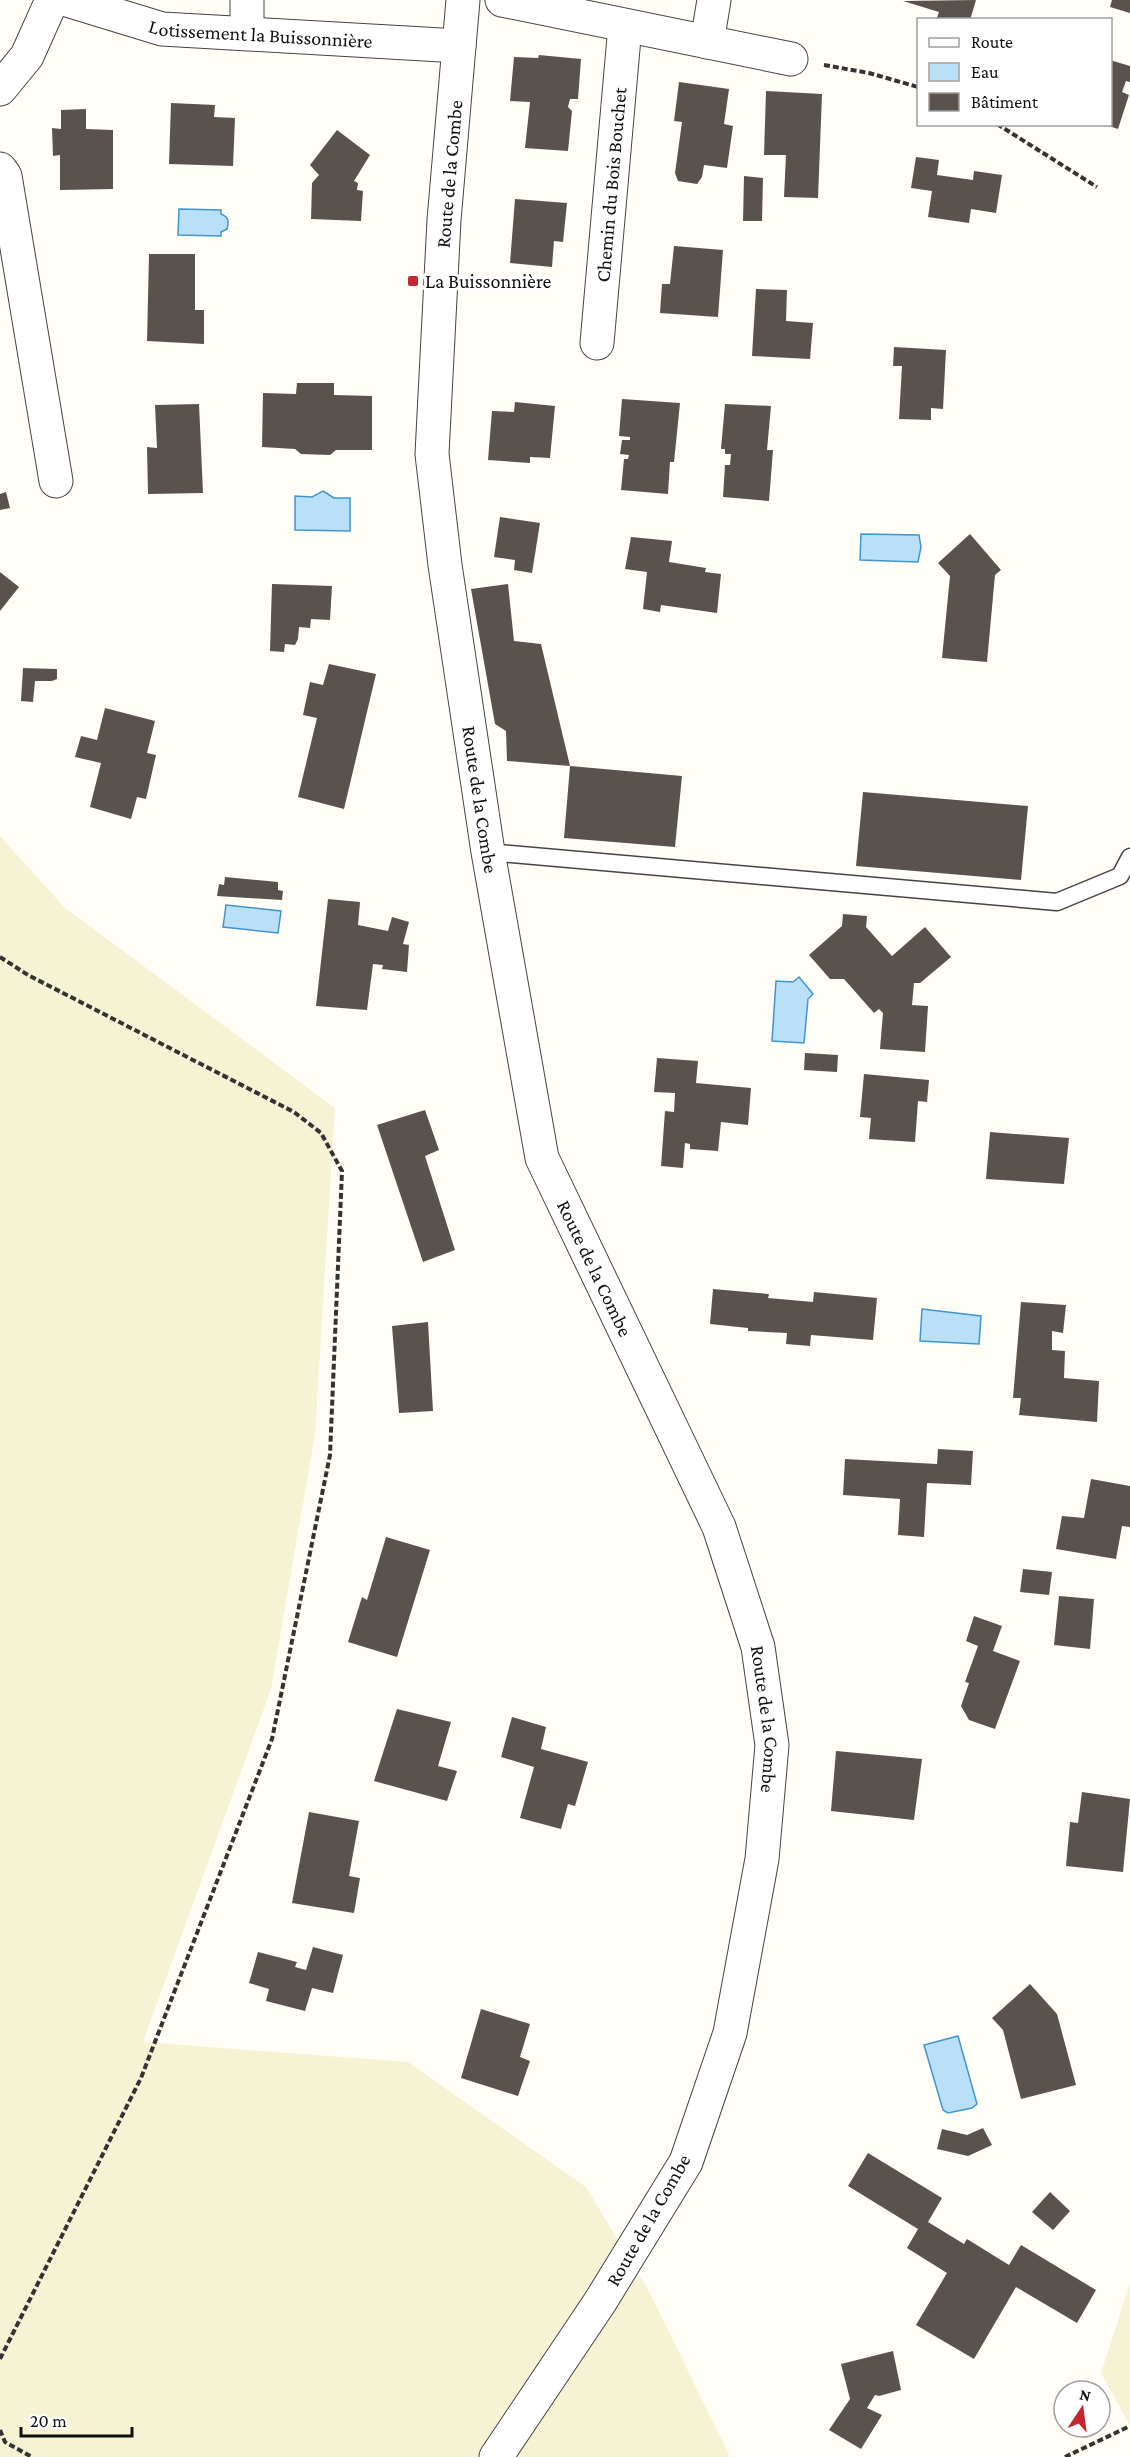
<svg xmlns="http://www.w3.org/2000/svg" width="1130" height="2457" font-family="'Crimson Pro',serif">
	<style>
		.farmland { fill: #f6f3d4 }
		.water { fill: #b9e0f7; stroke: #3f96cf; stroke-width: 1.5 }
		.building { fill: #5a524d }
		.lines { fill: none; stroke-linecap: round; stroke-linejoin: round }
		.service-casing { stroke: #444; stroke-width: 19 }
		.minor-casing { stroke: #444; stroke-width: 35 }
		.path { stroke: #333; stroke-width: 4; stroke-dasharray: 6 3; stroke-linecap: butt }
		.service { stroke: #fff; stroke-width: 16 }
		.minor { stroke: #fff; stroke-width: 33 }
		.poi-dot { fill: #c4262e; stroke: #fff; stroke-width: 2 }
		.labels { text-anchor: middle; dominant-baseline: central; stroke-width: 6; stroke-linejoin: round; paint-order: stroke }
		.street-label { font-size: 20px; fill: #111; stroke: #fff }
		.poi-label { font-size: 20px; fill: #111; stroke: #fff; text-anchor: start }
	</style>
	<rect width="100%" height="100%" fill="#fffdf5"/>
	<!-- farmland -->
	<path class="farmland" d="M0 836 64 907 335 1108 315 1434 271 1689 143 2042 408 2062 586 2187 650 2293 730 2457H0Z
		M1130 2283V2426L1101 2373Z"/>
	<!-- water -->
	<path class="water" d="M179 209 221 210V214C229 217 229 222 227 229L221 232V236L178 235Z
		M323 491 334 498H350V531L295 530V496L312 497Z
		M861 534 919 535 921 547 918 562 860 560Z
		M226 905 281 911 278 933 223 927Z
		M799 977 813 994 808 999 804 1043 772 1041 776 981 793 982Z
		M922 1309 981 1316 979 1344 920 1341Z
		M958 2036 977 2104 972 2108 948 2113 943 2110 924 2045Z"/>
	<!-- building -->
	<path class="building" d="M976 0 970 20H936L939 12 903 1Z
		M1112 0H1130V13L1110 7Z
		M539 55 581 59 578 99H570L568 107 572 111 568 151 525 148 530 102 510 101 514 57 538 58Z
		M1110 60 1130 66V82L1126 81 1122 92 1129 95 1118 129 1106 125 1110 124Z
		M679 82 729 89 724 124 733 126 727 168 704 165 702 177 697 184 678 181 675 173 682 122 674 121Z
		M766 91 822 94 818 198 784 197 786 155H764Z
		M171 103 215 105 214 117 235 118 233 166 169 164Z
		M86 109V129L113 130V189L60 190V155L53 156 52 128 61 129V110Z
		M337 130 370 155 354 181 358 183 357 190 363 191 361 221 311 219 312 183 319 175 310 165Z
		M916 157 939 160 937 175 973 180 974 171 1002 175 996 213 971 209 969 223 928 217 932 191 911 188Z
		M744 176 763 178 762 221H743Z
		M515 199 567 203 563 242 554 241 552 267 510 263Z
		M674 246 723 250 718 317 660 313 662 284H670Z
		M149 254H195V310H204V344L147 341Z
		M756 289 787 290 786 321 813 323 810 359 752 356Z
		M894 347 946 350 943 409 931 408V420L899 419 902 366H893Z
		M297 383H334V395L372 396V450H336L330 455 301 454 295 449 262 447 263 393 296 394Z
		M622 399 680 403 674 462H670L668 494 621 490 624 459H628L629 455 620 454 622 440H630V437L619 436Z
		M515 402 555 406 550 458 530 457V463L488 460 492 411 514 412Z
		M199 404 203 493 148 494 147 447 157 448 155 405Z
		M725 404 771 406 767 450H773L769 501 723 497 725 465H730L731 454H725V449H721Z
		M6 492 10 508 0 510V494Z
		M500 517 540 523 532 573 514 570 515 560 494 557Z
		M970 534 1001 570 995 575 987 662 942 658 950 576 938 563Z
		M631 537 672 541 669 562 706 568 705 572 721 574 717 613 661 605 660 612 643 609 647 572 625 569Z
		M0 572 19 587 0 611Z
		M272 584 332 586 330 620 311 619 310 628 299 627 298 639 295 645 285 644 284 652 270 651Z
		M508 584 514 641 541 644 570 766 507 761 506 731 495 724 471 589Z
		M329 664 376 674 344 809 298 797 317 718 303 715 310 682 323 685Z
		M23 668 57 669V679L52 681H35L33 702 21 701Z
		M105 708 155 721 147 753 156 755 146 799 137 797 131 819 90 807 101 763 75 757 81 736 97 740Z
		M570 766 682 776 675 847 564 838Z
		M863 792 1028 806 1021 880 856 866Z
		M225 877 278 882V890L283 891 282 900 217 896 219 884 224 885Z
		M328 899 360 902 358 925 388 931 392 917 409 922 403 944 409 945 407 972 382 969 383 965 373 964 367 1010 316 1006Z
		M843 914 867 916 866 927 892 956 925 927 951 957 920 983H914L912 1005 928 1006 925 1052 880 1049 883 1013 879 1009 874 1013 844 979H830L809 955 842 926Z
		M805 1053 838 1055 837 1072 804 1070Z
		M657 1058 698 1061 696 1083 751 1088 748 1125 721 1122 718 1151 690 1149V1144L685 1143 683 1168 661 1166 665 1111 674 1112 675 1093 654 1092Z
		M864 1074 929 1080 927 1102 918 1101 915 1142 869 1139 871 1118 860 1117Z
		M425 1110 439 1150 425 1156 455 1250 423 1262 377 1125Z
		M990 1132 1069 1138 1064 1184 986 1179Z
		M713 1289 769 1294 768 1298 813 1302 814 1292 877 1298 873 1340 811 1335 810 1346 786 1344 787 1333 748 1331V1328L710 1324Z
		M1021 1302 1066 1305 1063 1333 1052 1331V1350L1065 1351 1064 1378 1099 1381 1097 1422 1019 1415 1021 1398H1013Z
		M428 1322 433 1411 399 1413 392 1326Z
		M938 1449 973 1451 971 1485 927 1483 924 1537 898 1535 900 1499 843 1495 845 1459 937 1464Z
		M1091 1479 1130 1486V1527L1122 1526 1116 1559 1056 1549 1062 1516 1084 1518Z
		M386 1537 430 1550 397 1657 348 1642 362 1597 367 1600Z
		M1023 1569 1052 1572 1049 1595 1020 1592Z
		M1059 1596 1094 1599 1090 1649 1054 1645Z
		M974 1616 1002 1626 993 1651 1020 1661 995 1729 969 1720 961 1706 969 1683 965 1682 978 1646 966 1641Z
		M397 1709 451 1722 438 1766 457 1771 447 1801 374 1781Z
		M512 1717 546 1727 541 1749 588 1762 575 1806 568 1804 561 1829 520 1818 534 1767 501 1757Z
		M836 1751 922 1759 914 1820 831 1811Z
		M1082 1792 1130 1799 1123 1872 1066 1866 1070 1822 1078 1823Z
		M309 1812 359 1821 349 1876 360 1878 354 1913 292 1903Z
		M313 1947 343 1955 333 1993 312 1988 305 2011 266 2001 269 1989 249 1983 258 1952 297 1962 295 1967 306 1970Z
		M1030 1984 1057 2014 1076 2085 1021 2099 1003 2030 992 2018Z
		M481 2009 530 2024 520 2057 530 2061 518 2096 461 2078Z
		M983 2128 992 2145 968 2156 937 2149 942 2129 967 2135Z
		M868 2153 942 2198 928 2222 964 2244 967 2239 1009 2265 1021 2245 1096 2290 1077 2323 1016 2287 974 2359 916 2325 947 2273 907 2248 918 2229 848 2186Z
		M1050 2192 1070 2211 1053 2230 1032 2212Z
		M893 2351 901 2390 879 2396 875 2395 867 2408 882 2415 861 2449 829 2430 850 2399 841 2364Z"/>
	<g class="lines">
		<!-- service casing -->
		<g class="service-casing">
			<path id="service" d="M488 852 1057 902 1120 876 1130 857"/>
		</g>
		<!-- minor casing -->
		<g class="minor-casing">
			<g id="minor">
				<path id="s1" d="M67 0 162 29 459 46"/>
				<path id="s2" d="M463 0 444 220 432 454 445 565 488 852 542 1158 719 1527 758 1647 772 1745 762 1859 730 2033 686 2162 600 2302 496 2457"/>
				<path d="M502 0 791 59"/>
				<path d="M247 33V0"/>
				<path d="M707 42 714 0"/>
				<path d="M0 89 27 56 52 0"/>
				<path d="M0 169 5 176 56 481"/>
				<path id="s3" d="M597 343 625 26"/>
			</g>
		</g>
		<!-- path -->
		<path class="path" d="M824 65 869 73 918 87
			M997 124 1097 187
			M0 957 28 975 294 1112 321 1133 342 1171 330 1455 272 1739 141 2078 0 2359
			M0 2430 5 2442 32 2457
			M1065 2457 1130 2426"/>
		<!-- service -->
		<use href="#service" class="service"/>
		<!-- minor -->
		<use href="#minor" class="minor"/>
	</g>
	<!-- markers -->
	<rect class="poi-dot" x="407" y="275" width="12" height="12" rx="3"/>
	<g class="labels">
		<!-- street labels -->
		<g class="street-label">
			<text stroke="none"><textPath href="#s1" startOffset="198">Lotissement la Buissonnière</textPath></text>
			<text transform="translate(449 174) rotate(-85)">Route de la Combe</text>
			<text stroke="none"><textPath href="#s3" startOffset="159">Chemin du Bois Bouchet</textPath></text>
			<text stroke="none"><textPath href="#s2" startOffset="804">Route de la Combe</textPath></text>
			<text stroke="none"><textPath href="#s2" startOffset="1290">Route de la Combe</textPath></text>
			<text stroke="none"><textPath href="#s2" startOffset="1776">Route de la Combe</textPath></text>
			<text transform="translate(648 2220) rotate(-60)">Route de la Combe</text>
		</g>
		<!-- poi labels -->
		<g class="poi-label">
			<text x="425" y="281">La Buissonnière</text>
		</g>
	</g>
	<!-- legend -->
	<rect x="917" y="18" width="195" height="108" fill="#ffffff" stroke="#a0a0a0" stroke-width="1.5"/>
	<rect x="929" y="38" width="30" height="9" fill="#ffffff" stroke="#a0a0a0" stroke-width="1.5"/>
	<text x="971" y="48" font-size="18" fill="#111111">Route</text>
	<rect x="929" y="63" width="30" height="18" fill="#b9e0f7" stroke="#a0a0a0" stroke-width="1.5"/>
	<text x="971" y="78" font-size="18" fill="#111111">Eau</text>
	<rect x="929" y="93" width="30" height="18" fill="#5a524d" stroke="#a0a0a0" stroke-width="1.5"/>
	<text x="971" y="108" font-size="18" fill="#111111">Bâtiment</text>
	<!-- north arrow -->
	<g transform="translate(1082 2409) rotate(13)"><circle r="28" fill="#ffffff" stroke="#a0a0a0" stroke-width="1.5"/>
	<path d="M0-4.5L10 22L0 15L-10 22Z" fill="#c4262e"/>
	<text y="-9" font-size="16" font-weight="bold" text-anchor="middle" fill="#111111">N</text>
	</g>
	<!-- scale -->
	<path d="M21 2427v9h111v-9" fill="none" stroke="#111111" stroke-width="3"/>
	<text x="30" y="2427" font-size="18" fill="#111111" stroke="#ffffff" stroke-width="4.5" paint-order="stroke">20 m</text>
</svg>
